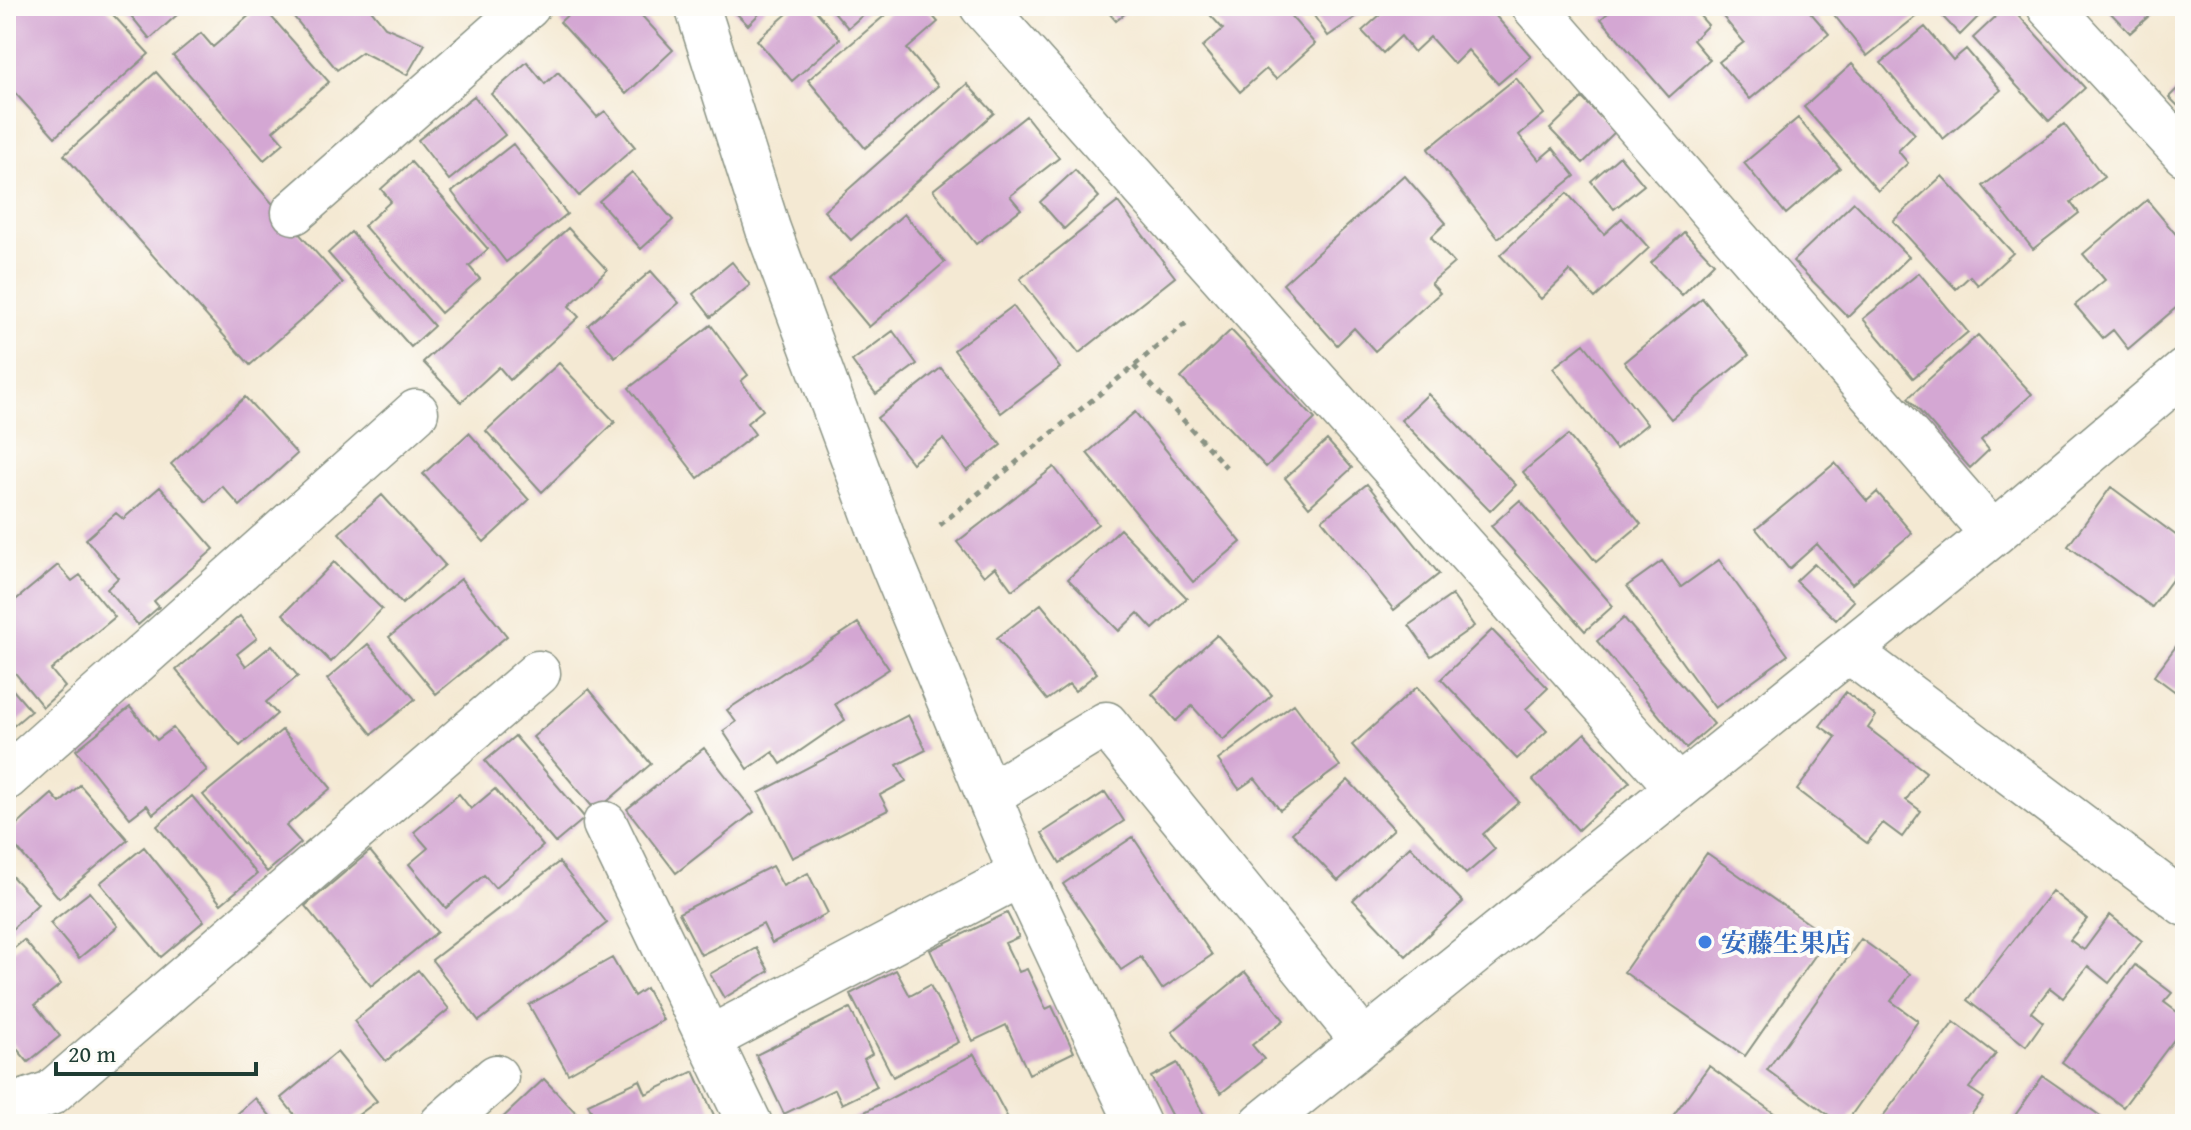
<svg xmlns="http://www.w3.org/2000/svg" width="2191" height="1130" font-family="'Gentium Book Plus','Noto Serif JP',serif">
	<style>
		.building { fill: #d4a7d3 }
		.lines { fill: none; stroke-linecap: round; stroke-linejoin: round }
		.minor-casing { stroke: #8a9384; stroke-width: 47 }
		.path { stroke: #8a9384; stroke-width: 5; stroke-dasharray: 6 6; stroke-linecap: butt }
		.minor { stroke: #fff; stroke-width: 44 }
		.shop-dot { fill: #3f7fe0; stroke: #fdfcf7; stroke-width: 3 }
		.labels { text-anchor: middle; dominant-baseline: central; stroke-width: 8; stroke-linejoin: round; paint-order: stroke }
		.shop-label { font-size: 26px; font-weight: bold; fill: #366cbe; stroke: #fdfcf7; text-anchor: start }
	</style>
	<rect width="100%" height="100%" fill="#fdfcf7"/>
	<filter id="ink" filterUnits="userSpaceOnUse"><feTurbulence type="fractalNoise" baseFrequency=".0125" numOctaves="2"/><feDisplacementMap in="SourceGraphic" scale="16" xChannelSelector="R" yChannelSelector="G"/><feConvolveMatrix kernelMatrix="1 2 1 2 8 2 1 2 1" color-interpolation-filters="sRGB"/></filter>
	<filter id="wash" filterUnits="userSpaceOnUse"><feTurbulence type="fractalNoise" baseFrequency=".006" numOctaves="4" result="noise"/><feDisplacementMap in="SourceGraphic" scale="32" xChannelSelector="R" yChannelSelector="G"/><feGaussianBlur stdDeviation="1.8" result="paint"/><feColorMatrix in="noise" values="0 0 0 0 0 0 0 0 0 0 0 0 0 0 0 0 0 1.4 0 .05"/><feComposite in="paint" operator="in"/></filter>
	<g filter="url(#wash)">
		<rect width="100%" height="100%" fill="#f4e9d3"/>
		<g id="blocks">
			<!-- building -->
			<path class="building" d="M6 6H105L149 54 55 137 6 83Z
				M123 6H187L150 39Z
				M260 6H262L329 82 273 131 284 143 264 160 173 56 201 33 213 47Z
				M285 6H368L385 27 425 44 407 75 362 52 337 70Z
				M577 6H633L673 50 626 94 560 22Z
				M729 6H767L748 25Z
				M796 6H812L840 39 792 81 757 40Z
				M829 6H873L848 28Z
				M896 6H924L938 22 907 49 938 86 865 148 808 80Z
				M1103 6H1134L1116 21Z
				M1202 6H1282L1315 44 1276 79 1266 69 1240 92 1202 47 1223 29Z
				M1322 6H1372L1328 36 1312 13Z
				M1390 6H1487L1531 56 1498 84 1468 50 1454 64 1430 37 1414 52 1401 36 1383 53 1362 31Z
				M1616 6H1691L1708 25 1693 40 1710 60 1669 97 1601 19Z
				M1714 6H1805L1829 34 1750 99 1719 62 1744 42Z
				M1827 6H1929L1867 56Z
				M1954 6H1989L1960 35 1943 17Z
				M2007 6H2010L2085 88 2049 121 1973 38Z
				M2104 6H2160L2130 33Z
				M1925 27 1953 60 1966 49 2001 90 1943 139 1881 63Z
				M527 62 545 84 558 72 597 117 605 111 635 147 579 196 491 94Z
				M1852 64 1915 134 1898 151 1908 163 1878 191 1804 107Z
				M156 72 343 283 250 365 64 155Z
				M1516 78 1544 114 1519 135 1539 160 1553 148 1575 176 1498 238 1428 149Z
				M2185 81V113L2169 97Z
				M967 84 994 113 851 240 824 211Z
				M474 96 505 135 449 180 418 140Z
				M1582 98 1615 132 1583 163 1550 129Z
				M1026 116 1059 158 1010 196 1021 209 976 244 933 190Z
				M1798 118 1840 168 1786 214 1744 163Z
				M2064 124 2104 177 2071 202 2079 213 2033 249 1983 186Z
				M513 144 567 214 506 262 452 192Z
				M1620 156 1644 185 1614 209 1591 181Z
				M411 162 488 249 469 266 480 279 441 313 364 226 391 201 381 189Z
				M1075 170 1099 197 1064 229 1040 202Z
				M632 172 673 220 641 249 599 201Z
				M1404 175 1446 223 1431 237 1454 263 1431 283 1440 293 1375 351 1354 328 1337 345 1283 284Z
				M1942 176 2013 253 1978 285 1970 276 1956 289 1893 221Z
				M1567 193 1604 234 1622 218 1649 248 1595 298 1570 271 1541 299 1500 255Z
				M2147 200 2185 245V300L2128 349 2113 330 2103 338 2075 305 2105 280 2083 254Z
				M1118 202 1175 277 1079 353 1020 279Z
				M1854 202 1909 257 1848 317 1793 261Z
				M904 214 945 262 869 327 829 279Z
				M568 228 607 270 569 306 579 317 510 380 499 367 461 402 423 362Z
				M351 232 434 326 411 347 328 253Z
				M1684 232 1714 263 1682 295 1651 263Z
				M732 262 750 285 711 317 693 294Z
				M651 271 679 303 615 357 588 325Z
				M1919 273 1968 332 1913 378 1863 319Z
				M1702 298 1749 355 1671 419 1624 362Z
				M1013 306 1060 368 1001 413 954 350Z
				M711 325 748 375 741 381 763 410 747 423 755 434 698 478 629 388Z
				M1231 330 1315 419 1266 467 1181 378Z
				M893 331 917 364 876 394 852 361Z
				M1978 335 2032 394 1981 440 1989 450 1970 468 1908 398Z
				M1584 344 1647 424 1616 449 1553 368Z
				M559 363 615 422 542 492 486 431Z
				M941 368 1001 445 967 471 943 439 912 463 877 418Z
				M1428 394 1516 485 1490 511 1401 420Z
				M245 397 297 454 240 506 222 486 206 502 171 464Z
				M1135 412 1241 542 1193 582 1087 453Z
				M469 433 529 500 484 542 423 474Z
				M1568 435 1641 524 1596 562 1523 472Z
				M1327 440 1352 468 1309 507 1285 478Z
				M1835 463 1867 501 1877 492 1912 533 1852 584 1817 544 1789 569 1756 529Z
				M1054 467 1098 524 1012 590 995 567 984 576 957 542Z
				M1367 484 1439 574 1394 610 1322 520Z
				M160 487 214 549 154 601 159 607 138 625 107 589 118 578 86 539 116 513 123 519Z
				M2111 487 2185 542V579L2177 573 2152 607 2068 546Z
				M382 495 445 565 402 604 339 533Z
				M1520 500 1613 606 1585 631 1491 526Z
				M1120 529 1187 598 1153 629 1138 613 1119 631 1068 579Z
				M1719 560 1788 655 1715 708 1627 586 1662 561 1681 587Z
				M334 562 382 609 331 662 283 614Z
				M1814 564 1854 601 1836 620 1796 581Z
				M58 565 72 581 80 575 115 617 51 670 65 687 43 707 6 662V608Z
				M461 579 507 636 436 694 389 637Z
				M1452 595 1474 626 1431 656 1409 625Z
				M1041 604 1097 673 1075 691 1069 684 1047 700 997 638Z
				M240 616 257 638 237 654 246 666 272 645 298 676 266 702 277 714 240 746 176 670Z
				M1624 618 1714 724 1686 748 1597 641Z
				M858 623 889 669 835 704 845 720 781 764 773 752 748 769 723 731 736 722 727 710Z
				M1492 630 1548 688 1526 709 1547 731 1517 759 1441 679Z
				M2185 634V699L2154 676Z
				M1217 635 1272 695 1223 740 1192 706 1176 721 1152 694Z
				M368 644 415 699 372 734 327 679Z
				M6 682 31 711 6 732Z
				M1417 687 1519 802 1483 834 1495 849 1466 874 1352 745Z
				M589 689 651 764 596 811 533 737Z
				M1846 692 1876 716 1868 728 1926 772 1906 800 1921 811 1902 837 1883 823 1867 843 1797 790 1836 737 1820 726Z
				M1294 704 1340 766 1280 810 1255 778 1239 789 1218 760Z
				M130 707 157 740 173 728 207 770 153 814 147 805 130 818 76 750Z
				M908 715 926 750 897 765 906 781 880 795 888 810 792 858 759 793Z
				M282 730 331 788 286 826 301 843 267 872 203 795Z
				M1585 733 1630 782 1578 830 1533 780Z
				M515 736 585 818 555 843 485 761Z
				M704 748 754 812 676 873 627 809Z
				M1348 780 1394 829 1338 881 1292 833Z
				M80 785 128 840 59 898 6 835 52 794 60 803Z
				M495 789 543 846 495 888 484 875 446 908 409 864 428 848 414 832 459 794 471 809Z
				M1105 792 1124 821 1060 863 1042 833Z
				M192 796 257 874 221 904 157 826Z
				M1133 837 1212 955 1162 989 1141 957 1121 970 1063 884Z
				M1410 846 1463 902 1406 956 1353 900Z
				M144 847 204 921 161 957 100 883Z
				M370 851 437 932 371 986 305 906Z
				M1707 853 1828 937 1745 1056 1624 972Z
				M559 862 607 923 479 1021 432 960Z
				M772 866 783 886 808 873 828 913 772 943 763 924 701 955 679 913Z
				M6 870 38 904 6 935Z
				M2052 891 2087 919 2070 940 2084 950 2110 915 2142 941 2109 983 2088 966 2063 998 2050 988 2031 1012 2043 1022 2026 1046 1967 1000Z
				M90 892 118 926 79 958 50 923Z
				M1007 913 1019 937 1005 943 1019 972 1027 969 1046 1009 1052 1006 1074 1052 1029 1074 1006 1025 973 1041 930 950Z
				M1861 939 1910 974 1891 1001 1918 1021 1845 1124H1841L1767 1070Z
				M24 940 61 984 35 1005 60 1036 28 1062 6 1036V955Z
				M756 948 769 971 724 998 710 974Z
				M612 958 634 996 646 988 663 1020 568 1074 529 1005Z
				M2135 965 2172 993 2164 1002 2185 1018V1025L2123 1107 2062 1062Z
				M418 970 449 1009 386 1061 354 1021Z
				M896 970 910 996 930 985 959 1042 893 1077 850 994Z
				M1245 972 1284 1020 1252 1045 1264 1059 1221 1093 1172 1032Z
				M850 1008 872 1054 864 1059 877 1087 842 1104 835 1089 784 1114 756 1055Z
				M1954 1022 1996 1054 1969 1088 1984 1098 1964 1124H1877Z
				M337 1052 377 1101 353 1119 357 1124H302L281 1098Z
				M974 1054 1011 1124H842Z
				M1177 1063 1205 1117 1191 1124H1176L1151 1077Z
				M1709 1066 1789 1124H1667Z
				M694 1071 718 1124H597L588 1104 640 1080 646 1094Z
				M2043 1076 2112 1124H2009Z
				M544 1079 580 1117 573 1124H496Z
				M255 1098 277 1124H226Z"/>
		</g>
	</g>
	<g filter="url(#ink)">
		<use href="#blocks" fill-opacity="0" stroke="#8a9384" stroke-width="2"/>
		<g class="lines">
			<!-- minor casing -->
			<g class="minor-casing">
				<path id="minor" d="M697 6 768 229 892 563 1021 874 1138 1124
					M982 6 1678 788
					M1534 6 1993 534
					M2049 6 2185 154
					M294 212 528 6
					M1849 651 2185 904
					M6 778 416 412
					M989 795 1106 724 1364 1042
					M605 824 750 1124
					M709 1039 1021 874
					M21 1103 51 1093 538 673
					M442 1124 496 1077
					M1262 1124 1993 534 2185 371"/>
			</g>
			<!-- path -->
			<path class="path" d="M1134 366 1226 467
				M940 525 1186 323"/>
			<!-- minor -->
			<use href="#minor" class="minor"/>
		</g>
	</g>
	<!-- markers -->
	<circle class="shop-dot" cx="1705" cy="942" r="8"/>
	<g class="labels">
		<!-- shop labels -->
		<g class="shop-label">
			<text x="1721" y="942">安藤生果店</text>
		</g>
	</g>
	<!-- margin -->
	<rect width="2191" height="1130" fill="none" stroke="#fdfcf7" stroke-width="32"/>
	<!-- scale -->
	<path d="M56 1062v12h200v-12" fill="none" stroke="#1f3d34" stroke-width="4"/>
	<text x="68" y="1062" font-size="24" fill="#1f3d34" stroke="#fdfcf7" stroke-width="6" paint-order="stroke">20 m</text>
</svg>
